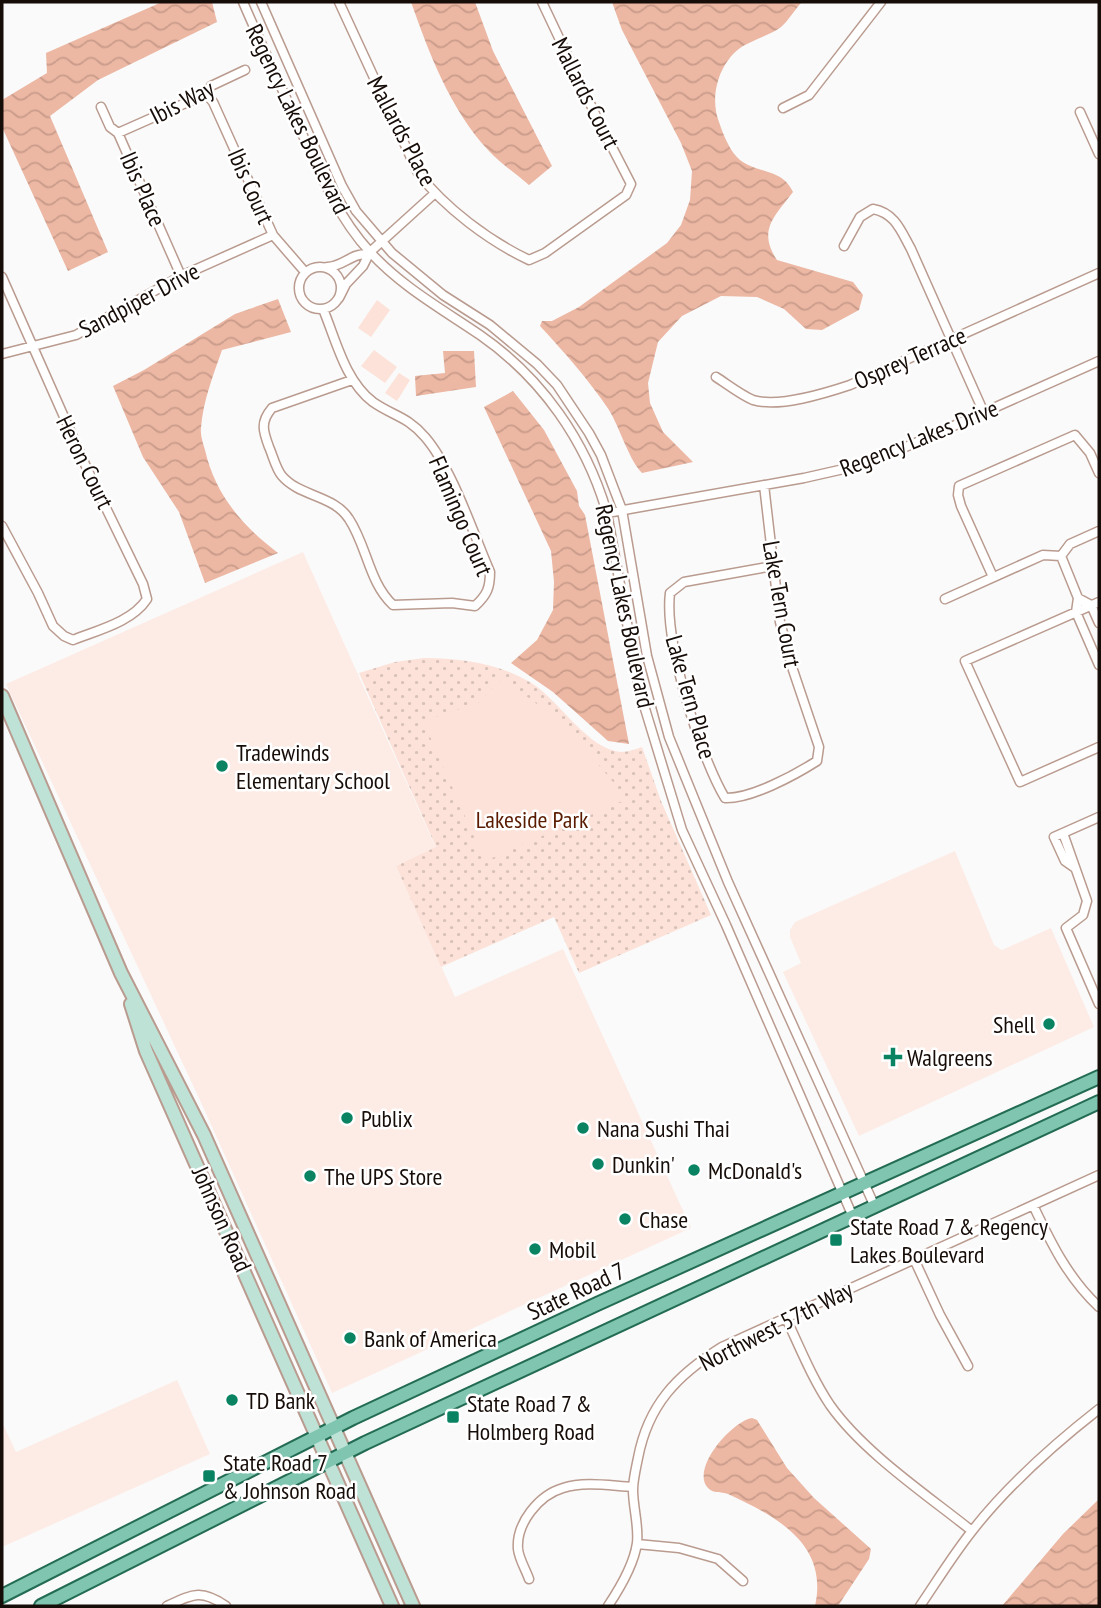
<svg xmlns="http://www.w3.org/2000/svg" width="1101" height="1608" font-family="'PT Sans Narrow',sans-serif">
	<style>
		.built { fill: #fdece6 }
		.grass { fill: url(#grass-dots) }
		.garden { fill: #fce2d8 }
		.water { fill: url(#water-waves) }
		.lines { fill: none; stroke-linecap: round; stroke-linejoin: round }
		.street-casing { stroke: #ba9b8f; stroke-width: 11 }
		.secondary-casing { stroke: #ba9b8f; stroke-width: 16 }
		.primary-casing { stroke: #236c53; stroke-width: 16 }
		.street { stroke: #fff; stroke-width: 8 }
		.secondary { stroke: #bfe2d7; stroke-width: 12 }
		.primary { stroke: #7fc5b0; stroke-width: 12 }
		.poi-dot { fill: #098362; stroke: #fff; stroke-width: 2.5 }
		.labels { text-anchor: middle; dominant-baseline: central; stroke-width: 5; stroke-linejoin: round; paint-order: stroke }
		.street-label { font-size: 24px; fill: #160c08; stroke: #fff }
		.poi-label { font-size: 24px; fill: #160c08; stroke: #fff; text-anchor: start }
		.park-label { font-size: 24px; fill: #5a1c00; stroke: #fff }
	</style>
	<defs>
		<pattern id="grass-dots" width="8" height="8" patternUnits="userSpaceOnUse" patternTransform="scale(1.75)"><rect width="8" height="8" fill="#fce2d8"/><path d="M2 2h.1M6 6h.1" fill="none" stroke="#d7c1b8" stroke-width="1.8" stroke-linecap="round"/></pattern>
		<pattern id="water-waves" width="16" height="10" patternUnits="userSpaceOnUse" patternTransform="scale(1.75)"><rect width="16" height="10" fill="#ecb7a3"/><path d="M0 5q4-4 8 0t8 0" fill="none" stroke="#ca9c8b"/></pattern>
	</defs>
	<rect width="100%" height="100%" fill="#fafafa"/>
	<!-- built -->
	<path class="built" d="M303 552 436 848 396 866 455 997 563 949 691 1228 332 1393 204 1109 6 684Z
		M955 851 994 945 1002 950 1051 928 1094 1027 859 1136 783 972 801 963 790 937V930L795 922Z
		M177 1380 210 1454 2 1547V1422L16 1452Z"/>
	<!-- grass -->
	<path class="grass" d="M424 658C461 658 502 664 533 684 561 703 589 750 621 752 628 752 636 749 642 747L661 801 711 915 579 973 554 917 441 967 396 866 436 847 359 673 395 662Z"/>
	<!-- garden -->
	<path class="garden" d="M377 300 390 310 371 337 358 328Z
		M374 350 397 367 385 383 361 366Z
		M399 373 410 380 397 401 385 393Z
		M501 680C552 707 591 755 627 799L490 859 482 855 423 721 478 703Z"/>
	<!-- water -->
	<path class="water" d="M162 2H212L217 22 98 80 50 116 108 252 68 271 2 127V100L47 73 46 53Z
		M411 2H475L493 51 552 166 529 185C515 173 500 163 488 150 450 109 429 53 411 2Z
		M612 2H802C795 9 789 20 781 27 770 35 755 39 743 46 719 61 709 97 719 122 723 134 730 152 740 160 758 174 782 168 793 192 775 216 757 230 777 260L853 282 863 295 859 310 822 330 806 329 784 309 757 297 721 296 682 316 658 342 648 383 650 403 663 432 693 462 642 473C629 460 620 428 609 410 589 380 564 352 540 326L542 321H552L579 307 667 243 681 225 690 200 692 171 681 143 622 30Z
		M278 299 291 332 222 350C213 376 203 401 201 428 200 435 203 443 205 450 215 494 242 526 278 553L205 583 179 512 143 457 113 386 144 370 235 314Z
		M443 351H474L476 387 416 396 415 376 445 373Z
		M513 391 544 430 577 491 579 506 585 515 629 744 608 741 553 692 511 663 537 640 553 610 554 582 551 551 484 407Z
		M752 1418 757 1420 787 1468 814 1498 871 1549 869 1559 838 1606H815C829 1544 776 1516 728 1494 721 1491 713 1494 708 1488 690 1469 732 1421 752 1418Z
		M1099 1499V1606H1002L1063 1534Z"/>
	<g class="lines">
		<!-- street casing -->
		<g class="street-casing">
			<path id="street" d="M243 2C259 39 276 76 293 113 315 162 334 213 370 252 402 287 442 309 480 335 542 378 586 441 607 513L639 689 682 830 726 925 853 1217
				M261 2 342 186 356 211 392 253 443 295 490 325 537 364 557 385 589 433 601 455 622 510 647 656 669 737 728 882 875 1207
				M339 2 418 173C445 208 489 241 529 260L545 253 626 195 631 184 597 118 542 2
				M206 94 213 102 273 235 305 272
				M101 107 110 127 118 133 181 276
				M783 108 809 95 881 2
				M1080 112 1099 154
				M118 133 206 94 211 86 245 70
				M844 246 860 217 873 209C895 213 901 231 911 249L984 413
				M299 288a21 21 0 1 1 42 0a21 21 0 1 1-42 0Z
				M327 267C343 267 351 253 368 254
				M2 277 88 471 143 584 147 599C132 622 98 630 73 640L64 636 53 626 38 593 2 526
				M339 298 346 284 363 266 370 252 434 194
				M323 309C336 340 345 381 373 402 393 416 407 416 425 437 452 468 473 533 490 572 490 588 487 595 475 606L452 603 393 605C369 583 367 546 349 519 334 495 300 497 282 476 276 469 273 456 269 447 263 431 260 422 272 408L352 380
				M2 354 76 335 181 276 273 235
				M716 377C727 384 741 395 753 400 779 408 826 393 850 385L1099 273
				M764 485 780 622 793 670 819 747 817 761C795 775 751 799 725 798 700 756 664 641 670 593L684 582 773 566
				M607 513 804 478 857 466 913 444 1099 361
				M1099 531 1070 544 1061 556 1078 598 1076 612 1099 665
				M993 577 961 506 958 495 959 486 1075 435 1090 453 1099 473
				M1078 598 1091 605 1099 623
				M945 599 1043 555 1061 556
				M1099 602 965 661 1020 782 1099 747
				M1063 833 1087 901 1083 915 1066 928 1099 1004
				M1075 868 1065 861 1054 837 1099 817
				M1033 1205C1051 1243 1068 1278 1099 1307
				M914 1259 940 1315 968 1366
				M786 1318C800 1348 812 1378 830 1405 863 1452 927 1495 972 1531
				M637 1544 679 1548 718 1559 743 1581
				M529 1579C526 1570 519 1559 518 1549 516 1523 539 1495 563 1488 585 1481 611 1486 633 1487
				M167 1606C193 1594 201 1589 226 1606
				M608 1606C620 1588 634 1565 637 1543 639 1526 633 1507 633 1490 633 1480 636 1468 638 1458 648 1405 677 1375 722 1347L1099 1175
				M920 1606C937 1581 953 1555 972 1531 1008 1485 1053 1445 1099 1409"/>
		</g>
		<!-- secondary casing -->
		<g class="secondary-casing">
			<path id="secondary" d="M2 696 121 973 204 1135 413 1606
				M131 1004 146 1051 392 1606"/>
		</g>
		<!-- primary casing -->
		<g class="primary-casing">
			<path id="primary" d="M2 1596 353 1418 597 1304 1099 1077
				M41 1606 365 1443 1099 1102"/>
		</g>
		<!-- street -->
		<use href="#street" class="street"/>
		<!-- secondary -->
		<use href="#secondary" class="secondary"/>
		<!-- primary -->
		<use href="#primary" class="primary"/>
	</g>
	<!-- markers -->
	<g class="poi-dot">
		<circle cx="222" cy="766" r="7"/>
		<circle cx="1049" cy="1024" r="7"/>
		<path d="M889.5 1046.5h7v7h7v7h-7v7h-7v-7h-7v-7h7z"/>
		<circle cx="347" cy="1118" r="7"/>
		<circle cx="583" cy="1128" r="7"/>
		<circle cx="598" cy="1164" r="7"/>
		<circle cx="694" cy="1170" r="7"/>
		<circle cx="310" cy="1176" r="7"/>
		<circle cx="625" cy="1219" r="7"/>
		<rect x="829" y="1233" width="14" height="14" rx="3.5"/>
		<circle cx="535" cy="1249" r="7"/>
		<circle cx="350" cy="1338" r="7"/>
		<circle cx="232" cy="1400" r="7"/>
		<rect x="446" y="1410" width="14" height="14" rx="3.5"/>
		<rect x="202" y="1469" width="14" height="14" rx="3.5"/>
	</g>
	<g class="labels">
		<!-- street labels -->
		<g class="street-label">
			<text transform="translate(586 93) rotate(63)">Mallards Court</text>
			<text transform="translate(182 102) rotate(-27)">Ibis Way</text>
			<text transform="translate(298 119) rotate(64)">Regency Lakes Boulevard</text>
			<text transform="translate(402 131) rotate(62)">Mallards Place</text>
			<text transform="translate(251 186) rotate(66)">Ibis Court</text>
			<text transform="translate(143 189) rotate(66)">Ibis Place</text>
			<text transform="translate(139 300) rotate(-28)">Sandpiper Drive</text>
			<text transform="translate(910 358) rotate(-24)">Osprey Terrace</text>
			<text transform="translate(919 438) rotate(-22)">Regency Lakes Drive</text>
			<text transform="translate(85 462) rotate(64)">Heron Court</text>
			<text transform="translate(461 516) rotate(67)">Flamingo Court</text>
			<text transform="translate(782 604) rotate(80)">Lake Tern Court</text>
			<text transform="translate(625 606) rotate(78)">Regency Lakes Boulevard</text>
			<text transform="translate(691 697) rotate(74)">Lake Tern Place</text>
			<text transform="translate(222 1219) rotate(66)">Johnson Road</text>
			<text transform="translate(576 1291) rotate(-25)">State Road 7</text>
			<text transform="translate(776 1326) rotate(-27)">Northwest 57th Way</text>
		</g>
		<!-- poi labels -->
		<g class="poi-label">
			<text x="236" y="752">Tradewinds<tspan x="236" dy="28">Elementary School</tspan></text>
			<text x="1035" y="1024" text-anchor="end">Shell</text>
			<text x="907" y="1057">Walgreens</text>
			<text x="361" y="1118">Publix</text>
			<text x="597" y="1128">Nana Sushi Thai</text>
			<text x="612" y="1164">Dunkin'</text>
			<text x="708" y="1170">McDonald's</text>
			<text x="324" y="1176">The UPS Store</text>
			<text x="639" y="1219">Chase</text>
			<text x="850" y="1226">State Road 7 &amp; Regency<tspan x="850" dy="28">Lakes Boulevard</tspan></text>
			<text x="549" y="1249">Mobil</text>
			<text x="364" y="1338">Bank of America</text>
			<text x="246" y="1400">TD Bank</text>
			<text x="467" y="1403">State Road 7 &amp;<tspan x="467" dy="28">Holmberg Road</tspan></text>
			<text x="223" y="1462">State Road 7<tspan x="223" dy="28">&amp; Johnson Road</tspan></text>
		</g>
		<!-- park labels -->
		<g class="park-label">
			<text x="532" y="819">Lakeside Park</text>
		</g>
	</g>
	<!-- border -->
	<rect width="1101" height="1608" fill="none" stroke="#160c08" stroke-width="7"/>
</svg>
